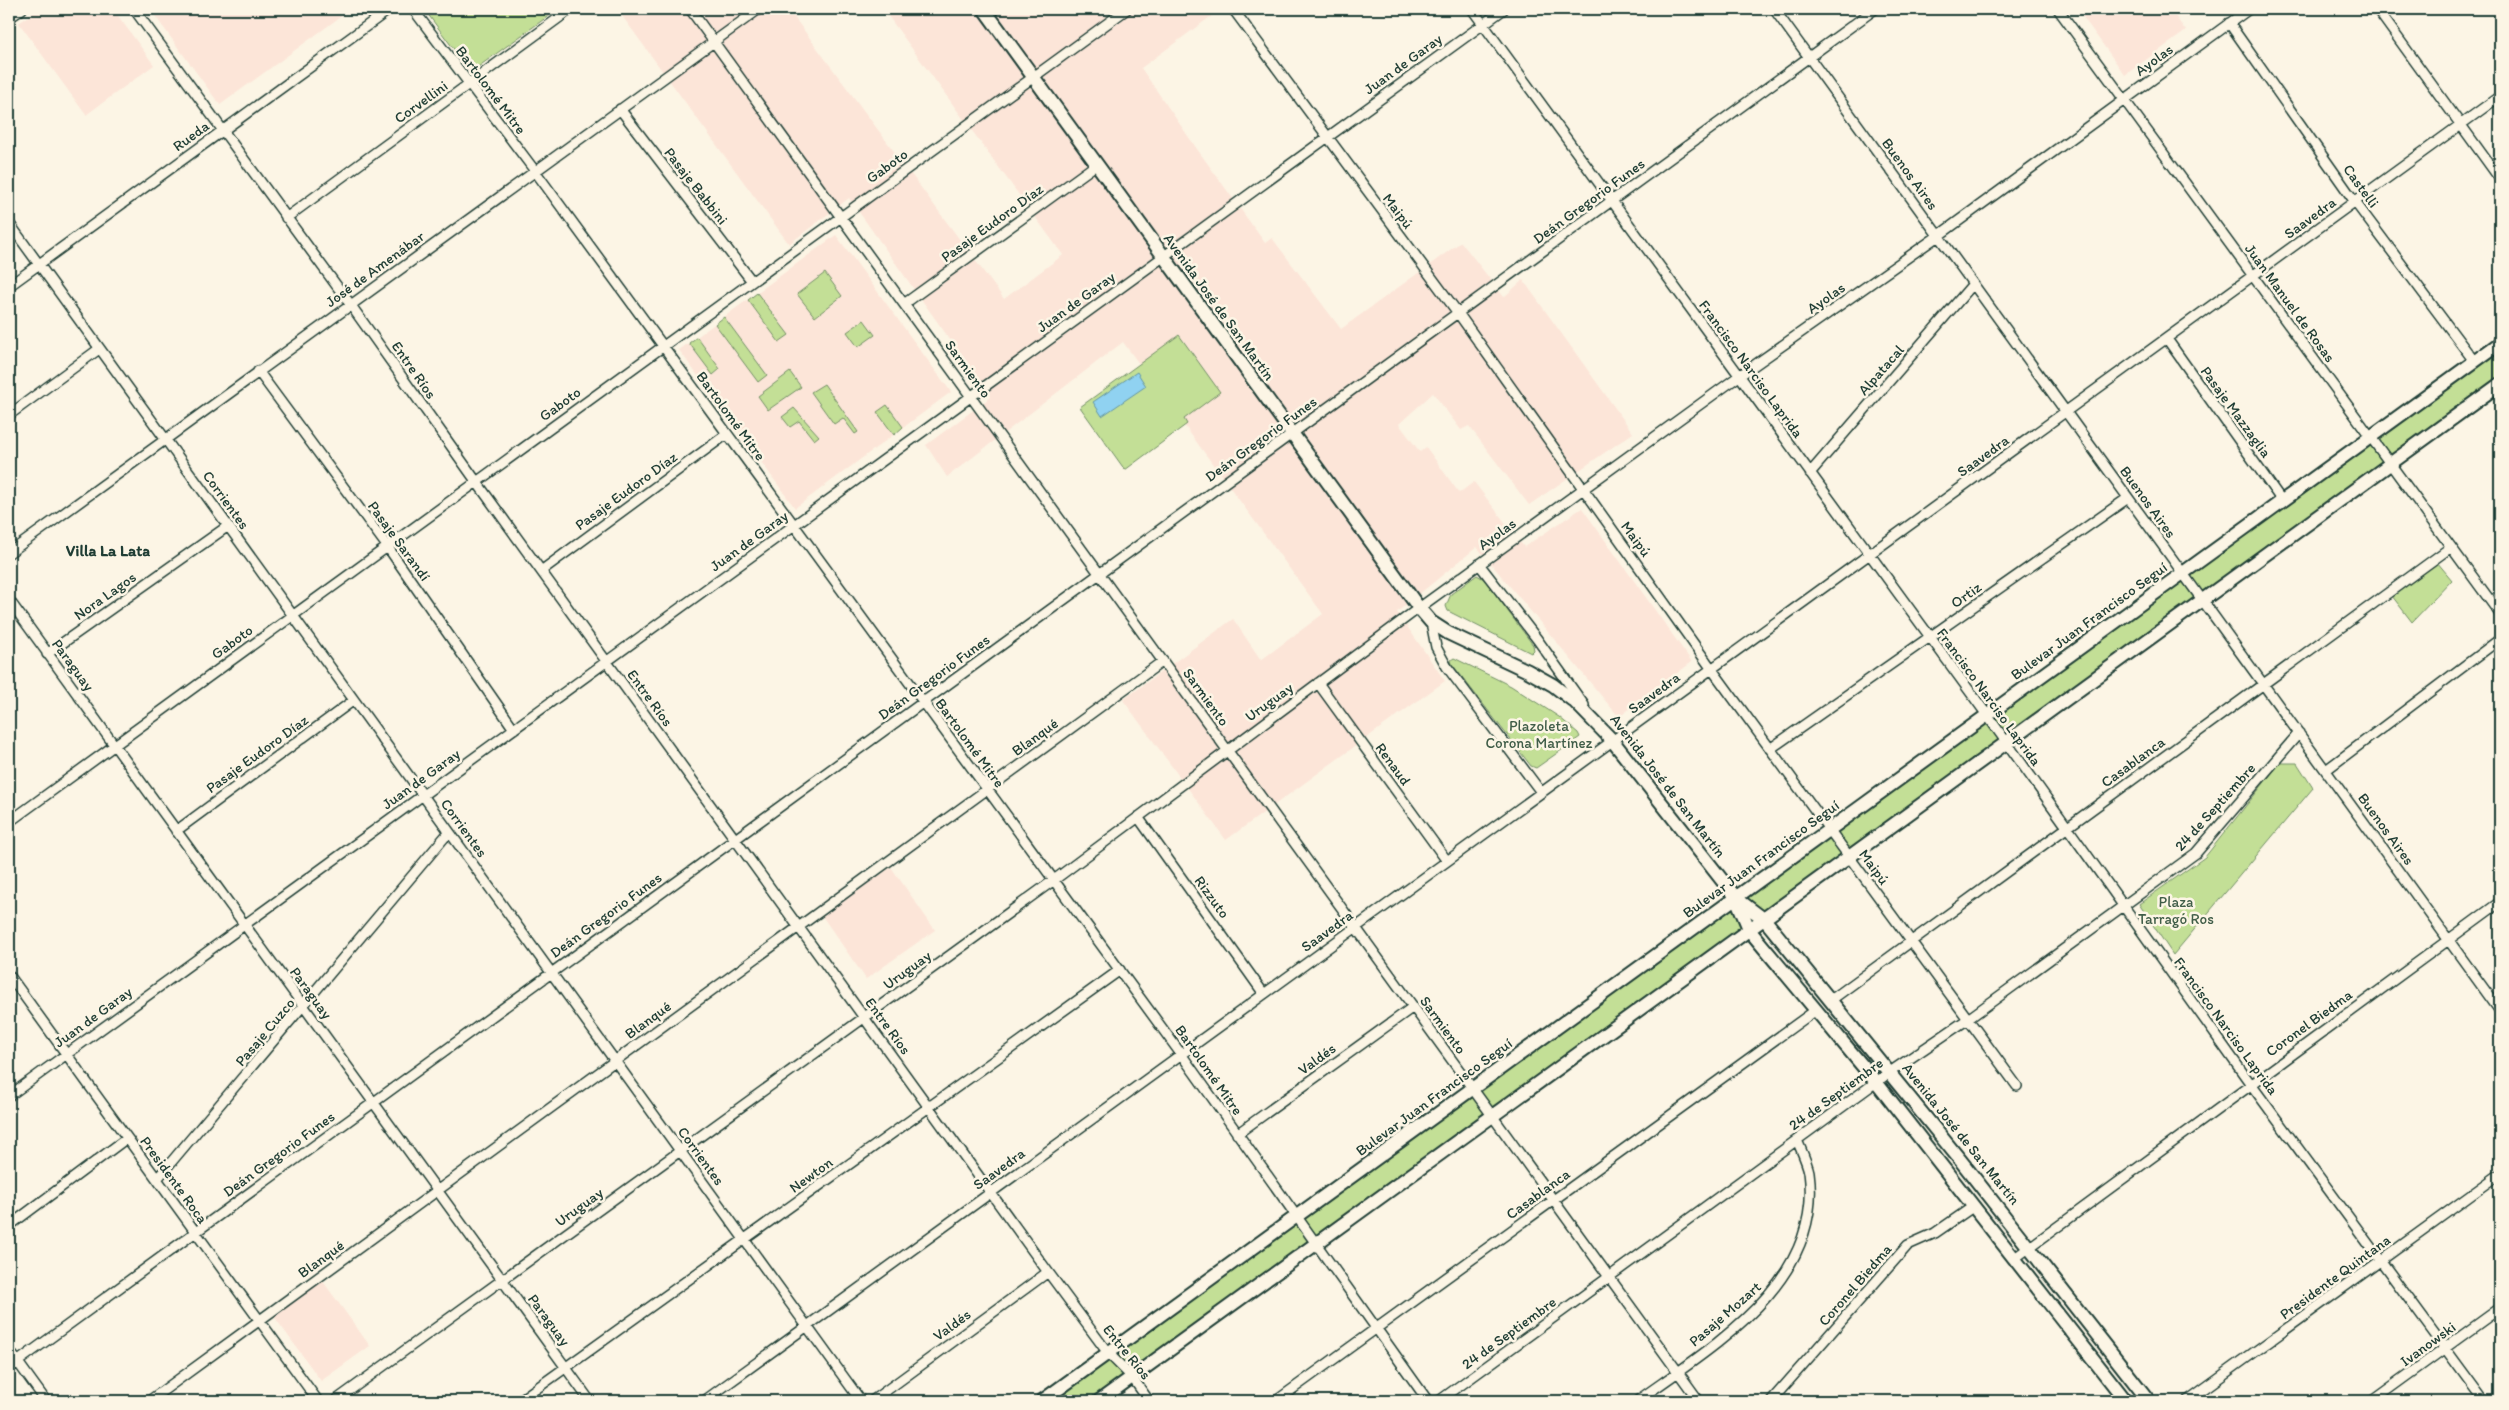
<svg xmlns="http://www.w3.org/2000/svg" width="2509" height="1410" font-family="Itim,sans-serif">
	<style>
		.built { fill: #fce5d8 }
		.green { fill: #c3df96; stroke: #718e65 }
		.water { fill: #90d2f1; stroke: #6396a5 }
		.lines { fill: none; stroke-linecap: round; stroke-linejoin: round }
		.street-casing { stroke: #1f3d34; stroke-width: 12 }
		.secondary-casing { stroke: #1f3d34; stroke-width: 16 }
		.street { stroke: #fcf5e5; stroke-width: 9 }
		.secondary { stroke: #fcf5e5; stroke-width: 12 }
		.labels { text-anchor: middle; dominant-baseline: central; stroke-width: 5; stroke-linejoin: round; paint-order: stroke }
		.street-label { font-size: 15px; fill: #1f3d34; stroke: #fcf5e5 }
		.park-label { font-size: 15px; fill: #405d48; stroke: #fcf5e5 }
		.neighbourhood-label { font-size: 16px; font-weight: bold; fill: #1f3d34; stroke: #fcf5e5 }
	</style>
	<rect width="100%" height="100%" fill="#fcf5e5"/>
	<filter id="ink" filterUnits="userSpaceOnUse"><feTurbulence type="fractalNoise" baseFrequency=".02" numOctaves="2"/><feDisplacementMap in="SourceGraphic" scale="10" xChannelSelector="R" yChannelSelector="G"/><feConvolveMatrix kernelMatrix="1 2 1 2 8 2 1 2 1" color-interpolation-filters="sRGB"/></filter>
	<g filter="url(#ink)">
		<!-- built -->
		<path class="built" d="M39 9H113L154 65 86 115 19 23Z
			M150 9H351L220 105Z
			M617 9H788L1004 299 1063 255 883 9H1221L1141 68 1197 149 1265 243 1272 238 1341 329 1461 242 1504 297 1523 280 1633 433 1529 505 1469 426 1461 430 1433 393 1399 424 1420 452 1426 447 1459 493 1474 482 1524 547 1582 508 1692 662 1619 717 1477 547 1397 612 1445 681 1226 840 1123 700 1233 619 1261 660 1323 614 1123 342 947 477 926 445 991 397 849 198 789 244Z
			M2086 9H2170L2186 31 2125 75 2080 13Z
			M836 235 951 392 795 508 679 350Z
			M891 867 935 930 866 979 822 916Z
			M322 1280 370 1346 321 1381 273 1315Z"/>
		<!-- green -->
		<path class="green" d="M424 9H558L471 72Z
			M825 273 842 296 815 317 797 294Z
			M757 293 789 335 779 342 748 300Z
			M724 317 767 375 758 382 715 324Z
			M864 320 875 335 858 347 847 332Z
			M1179 335 1220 392 1184 419 1187 424 1125 470 1080 407Z
			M697 337 720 369 713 375 689 343Z
			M2500 343V384L1099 1401H1042Z
			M790 372 801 387 768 410 758 396Z
			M824 384 858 432 855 434 843 418 834 424 811 392Z
			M887 405 903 427 894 435 877 412Z
			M794 408 819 436 814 440 799 421 790 427 782 417Z
			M2437 562 2452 580 2412 622 2392 596Z
			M1477 575 1484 579 1533 645 1534 650 1531 653 1448 611 1446 606 1451 594Z
			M1454 658 1511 686 1559 717 1578 733 1580 737 1536 768 1531 766 1452 664 1451 660Z
			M2280 763H2297L2313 788 2173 955 2139 904 2205 857Z"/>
		<!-- water -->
		<path class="water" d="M1137 372 1146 386 1102 416 1093 402Z"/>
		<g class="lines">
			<!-- street casing -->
			<g class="street-casing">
				<path id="street" d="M134 9 350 304 476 481 1048 1272 1108 1353 1132 1377 1149 1401
					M413 9 535 171 1181 1054 1428 1401
					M690 9 1699 1401
					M1233 9 1458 313 1711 668 2017 1086
					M1472 9 1987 715 2250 1083 2484 1401
					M1774 9 2500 1011
					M2058 9 2500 614
					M2377 9 2500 179
					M9 18 22 9
					M2229 23 2355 202 2474 361
					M620 109 751 280
					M286 218 571 9
					M9 223 861 1401
					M9 286 390 9
					M904 304 1097 164
					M2167 339 2282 501
					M258 371 387 546 514 729
					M9 415 99 349
					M1810 473 1973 284
					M9 553 759 9
					M1479 564 1537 639 1584 705
					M541 571 727 434
					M9 600 590 1401
					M1431 622 1436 647 1447 667 1541 792
					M47 654 228 526
					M1318 683 1447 861
					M1770 749 2128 498
					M2326 770 2500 639
					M1138 817 1264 994
					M9 822 1127 9
					M176 831 354 700
					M9 975 318 1401
					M1831 1000 2451 547
					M9 1096 1504 9
					M1237 1134 1413 1007
					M157 1179 449 832
					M9 1226 127 1138
					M2015 1258 2500 902
					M9 1350 46 1401
					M9 1368 1875 9
					M149 1401 1163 661
					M335 1401 1054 880 1419 608 1739 376 1938 236 2249 9
					M519 1401 1120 970
					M704 1401 2500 96
					M872 1401 1048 1272
					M1276 1401 1816 1010
					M1439 1401 1890 1072 1968 1019 2196 853 2299 733
					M1637 1401C1713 1346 1824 1282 1809 1172 1807 1162 1801 1150 1797 1140
					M1771 1401 1908 1245 1935 1233 1974 1206
					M2187 1401 2500 1174
					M2372 1401 2500 1308"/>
			</g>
			<!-- secondary casing -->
			<g class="secondary-casing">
				<path id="secondary" d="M984 9 1419 608 1431 622 1448 633 1528 671 1553 685 1575 702 1612 740 1736 898 1750 931 1876 1082 2126 1401
					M1736 898 1765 920 1961 1161 2149 1401
					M1042 1401 2500 343
					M1099 1401C1566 1062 2034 725 2500 384"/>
			</g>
			<!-- street -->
			<use href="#street" class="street"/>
			<!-- secondary -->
			<use href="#secondary" class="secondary"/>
		</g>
	</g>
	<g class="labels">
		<!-- street labels -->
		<g class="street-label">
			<text transform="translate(2154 60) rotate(-36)">Ayolas</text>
			<text transform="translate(1403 64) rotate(-36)">Juan de Garay</text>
			<text transform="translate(491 90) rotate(53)">Bartolomé Mitre</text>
			<text transform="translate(421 102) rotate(-36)">Corvellini</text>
			<text transform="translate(191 136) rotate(-36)">Rueda</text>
			<text transform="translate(887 166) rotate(-36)">Gaboto</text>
			<text transform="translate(1910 174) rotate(54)">Buenos Aires</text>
			<text transform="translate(696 186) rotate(52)">Pasaje Babbini</text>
			<text transform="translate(2361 186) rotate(54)">Castelli</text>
			<text transform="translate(1589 201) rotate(-36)">Deán Gregorio Funes</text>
			<text transform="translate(1398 211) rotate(53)">Maipú</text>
			<text transform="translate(2310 218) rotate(-36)">Saavedra</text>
			<text transform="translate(992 223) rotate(-36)">Pasaje Eudoro Díaz</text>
			<text transform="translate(375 269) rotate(-36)">José de Amenábar</text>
			<text transform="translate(1826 298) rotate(-35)">Ayolas</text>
			<text transform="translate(1076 302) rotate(-36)">Juan de Garay</text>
			<text transform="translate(2290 303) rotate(54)">Juan Manuel de Rosas</text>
			<text transform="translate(1219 307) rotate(54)">Avenida José de San Martín</text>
			<text transform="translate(968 369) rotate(54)">Sarmiento</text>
			<text transform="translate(1751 369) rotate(54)">Francisco Narciso Laprida</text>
			<text transform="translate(414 370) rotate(55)">Entre Ríos</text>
			<text transform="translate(1881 370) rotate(-49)">Alpatacal</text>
			<text transform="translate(560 404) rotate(-36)">Gaboto</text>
			<text transform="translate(2236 412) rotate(54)">Pasaje Mazzaglia</text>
			<text transform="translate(731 416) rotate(54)">Bartolomé Mitre</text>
			<text transform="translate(1261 439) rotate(-36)">Deán Gregorio Funes</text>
			<text transform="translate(1983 456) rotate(-36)">Saavedra</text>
			<text transform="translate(626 491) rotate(-36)">Pasaje Eudoro Díaz</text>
			<text transform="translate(226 500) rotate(54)">Corrientes</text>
			<text transform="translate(2148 502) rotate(54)">Buenos Aires</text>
			<text transform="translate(1497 534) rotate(-36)">Ayolas</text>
			<text transform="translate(1636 539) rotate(54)">Maipú</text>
			<text transform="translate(399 541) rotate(54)">Pasaje Sarandí</text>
			<text transform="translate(749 541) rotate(-36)">Juan de Garay</text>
			<text transform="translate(1966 595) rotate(-35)">Ortiz</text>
			<text transform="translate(105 596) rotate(-35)">Nora Lagos</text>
			<text transform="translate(2089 621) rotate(-36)">Bulevar Juan Francisco Seguí</text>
			<text transform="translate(232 642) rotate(-36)">Gaboto</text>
			<text transform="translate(73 665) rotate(54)">Paraguay</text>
			<text transform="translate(934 677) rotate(-36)">Deán Gregorio Funes</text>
			<text transform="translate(1654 693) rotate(-36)">Saavedra</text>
			<text transform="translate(1206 697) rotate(54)">Sarmiento</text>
			<text transform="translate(1989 697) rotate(54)">Francisco Narciso Laprida</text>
			<text transform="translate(650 698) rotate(54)">Entre Ríos</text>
			<text transform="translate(1269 702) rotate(-36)">Uruguay</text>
			<text transform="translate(1035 737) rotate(-36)">Blanqué</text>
			<text transform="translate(970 743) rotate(54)">Bartolomé Mitre</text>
			<text transform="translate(257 754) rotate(-36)">Pasaje Eudoro Díaz</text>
			<text transform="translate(2133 762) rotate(-36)">Casablanca</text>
			<text transform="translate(1393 764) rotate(54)">Renaud</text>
			<text transform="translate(421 779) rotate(-36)">Juan de Garay</text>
			<text transform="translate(1668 786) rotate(52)">Avenida José de San Martín</text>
			<text transform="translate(2215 807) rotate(-48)">24 de Septiembre</text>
			<text transform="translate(464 828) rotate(54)">Corrientes</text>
			<text transform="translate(2386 829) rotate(54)">Buenos Aires</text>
			<text transform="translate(1761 859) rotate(-36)">Bulevar Juan Francisco Seguí</text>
			<text transform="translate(1874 867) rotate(54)">Maipú</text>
			<text transform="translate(1212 897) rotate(54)">Rizzuto</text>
			<text transform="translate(606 915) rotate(-36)">Deán Gregorio Funes</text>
			<text transform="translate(1327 931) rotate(-36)">Saavedra</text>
			<text transform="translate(907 970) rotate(-36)">Uruguay</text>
			<text transform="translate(311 993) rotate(54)">Paraguay</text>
			<text transform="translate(93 1017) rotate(-36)">Juan de Garay</text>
			<text transform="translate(648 1020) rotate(-36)">Blanqué</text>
			<text transform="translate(2309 1023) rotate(-36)">Coronel Biedma</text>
			<text transform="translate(1443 1025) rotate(54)">Sarmiento</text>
			<text transform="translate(888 1026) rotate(54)">Entre Ríos</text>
			<text transform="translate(2226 1026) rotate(54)">Francisco Narciso Laprida</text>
			<text transform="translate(265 1032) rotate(-50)">Pasaje Cuzco</text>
			<text transform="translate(1317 1059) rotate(-36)">Valdés</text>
			<text transform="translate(1209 1070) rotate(55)">Bartolomé Mitre</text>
			<text transform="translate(1836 1094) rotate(-36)">24 de Septiembre</text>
			<text transform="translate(1434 1097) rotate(-36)">Bulevar Juan Francisco Seguí</text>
			<text transform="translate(1961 1134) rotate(51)">Avenida José de San Martín</text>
			<text transform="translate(279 1154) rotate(-36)">Deán Gregorio Funes</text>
			<text transform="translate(701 1156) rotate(54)">Corrientes</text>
			<text transform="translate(999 1169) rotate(-36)">Saavedra</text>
			<text transform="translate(811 1175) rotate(-36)">Newton</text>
			<text transform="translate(174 1180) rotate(54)">Presidente Roca</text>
			<text transform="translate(1538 1194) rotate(-36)">Casablanca</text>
			<text transform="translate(579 1207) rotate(-36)">Uruguay</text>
			<text transform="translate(321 1259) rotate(-36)">Blanqué</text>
			<text transform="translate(2335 1277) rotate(-36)">Presidente Quintana</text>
			<text transform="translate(1855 1285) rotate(-49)">Coronel Biedma</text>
			<text transform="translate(1725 1314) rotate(-41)">Pasaje Mozart</text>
			<text transform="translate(549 1320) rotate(54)">Paraguay</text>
			<text transform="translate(952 1325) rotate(-36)">Valdés</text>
			<text transform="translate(1509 1333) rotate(-36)">24 de Septiembre</text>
			<text transform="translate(2428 1344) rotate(-36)">Ivanowski</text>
			<text transform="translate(1127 1352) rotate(51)">Entre Ríos</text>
		</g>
		<!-- park labels -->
		<g class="park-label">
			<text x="1539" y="726">Plazoleta<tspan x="1539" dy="17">Corona Martínez</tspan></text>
			<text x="2176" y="902">Plaza<tspan x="2176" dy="17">Tarragó Ros</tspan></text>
		</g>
		<!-- neighbourhood labels -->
		<g class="neighbourhood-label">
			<text x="108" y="550">Villa La Lata</text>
		</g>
	</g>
	<!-- margin -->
	<rect width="2509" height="1410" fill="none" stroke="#fcf5e5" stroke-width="30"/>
	<rect x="15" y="15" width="2479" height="1380" fill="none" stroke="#1f3d34" stroke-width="2" filter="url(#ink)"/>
</svg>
